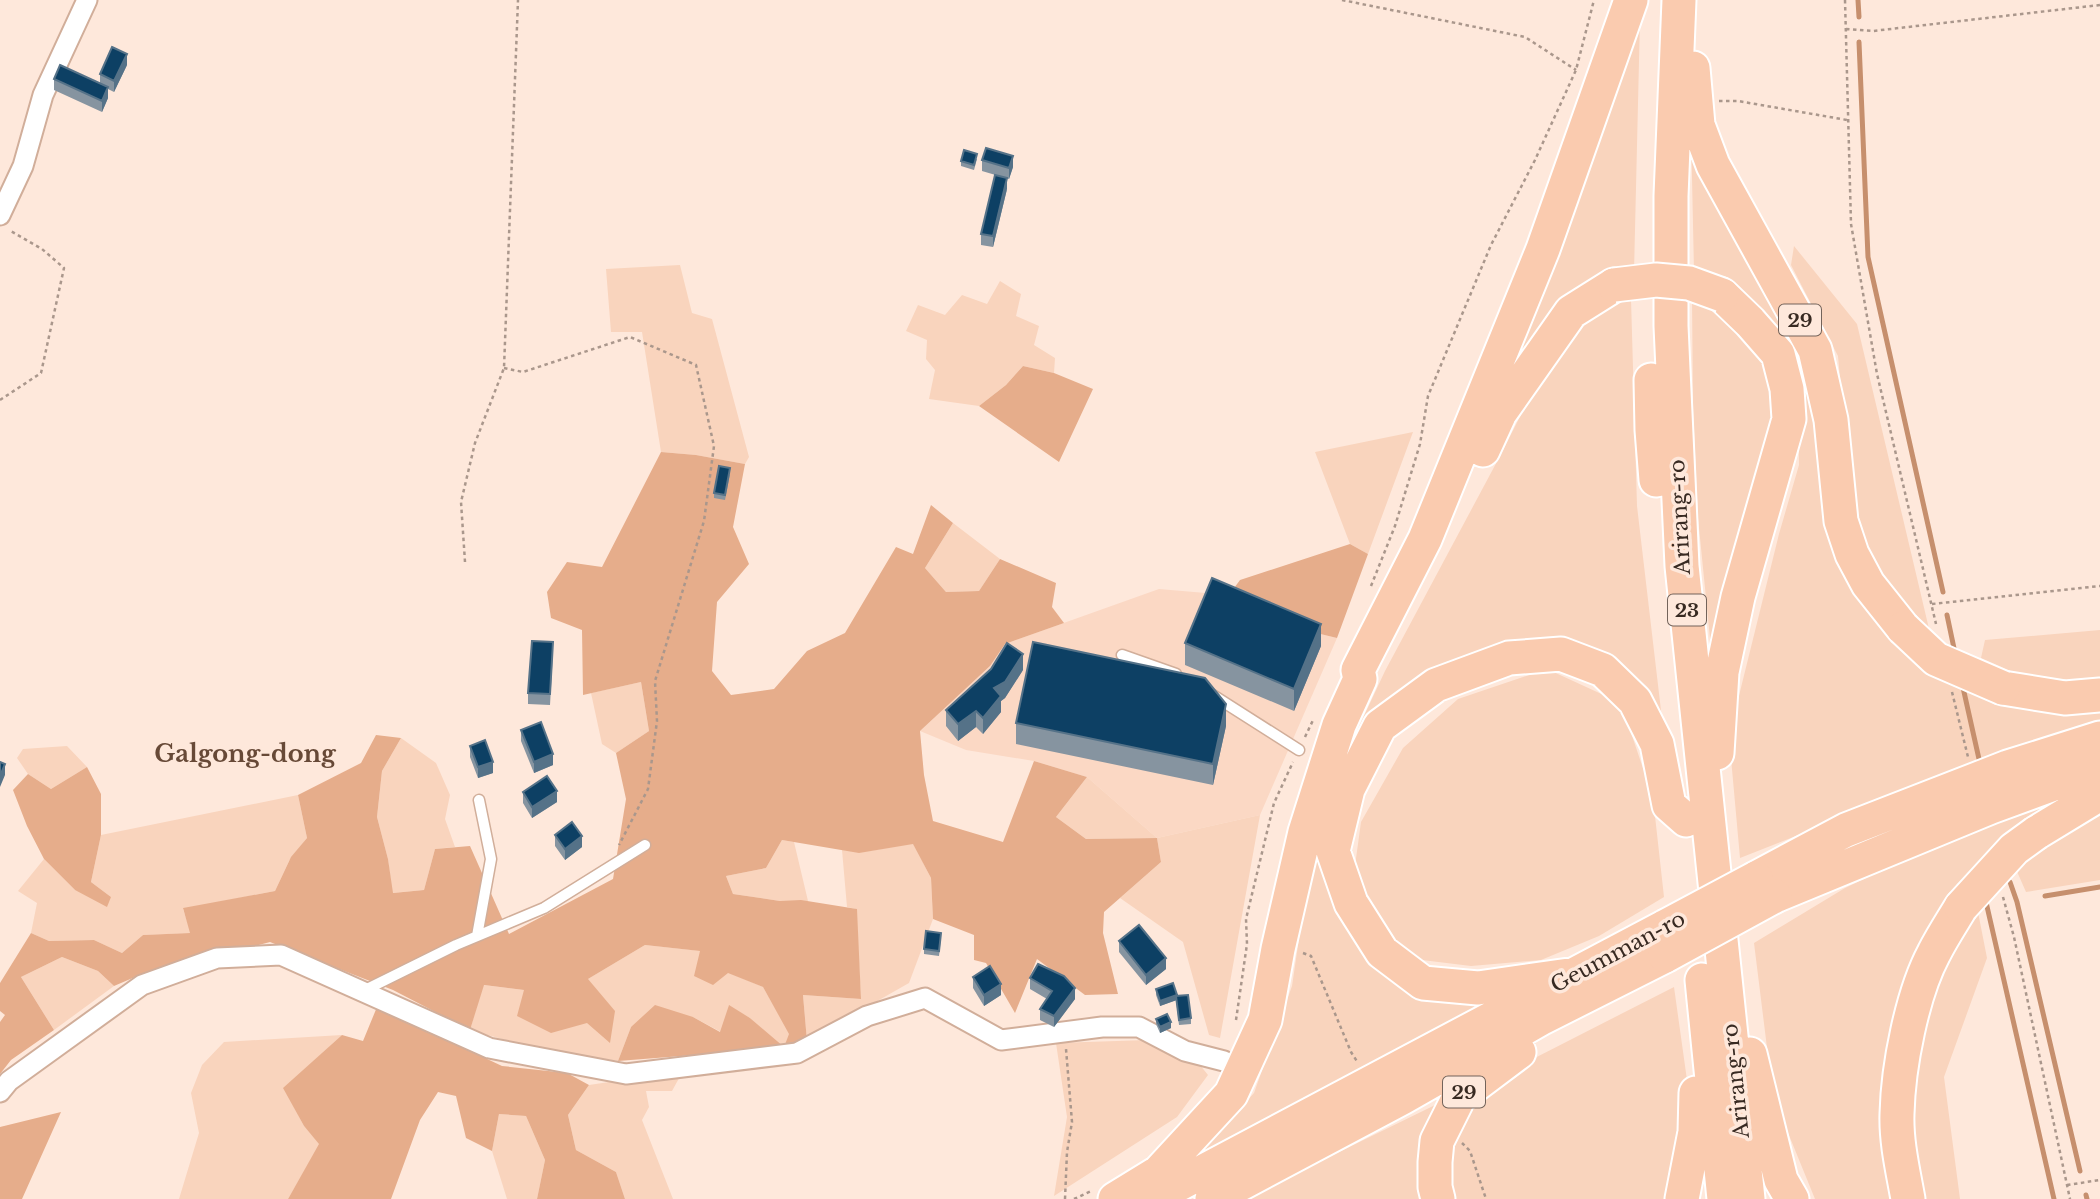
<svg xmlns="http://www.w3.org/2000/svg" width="2100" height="1199" font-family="'Libre Baskerville',serif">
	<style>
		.built { fill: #fbd8c4 }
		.green { fill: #f9d4bd }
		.forest { fill: #e6ad8b }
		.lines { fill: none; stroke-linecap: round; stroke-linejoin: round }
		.stream { stroke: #c68f6d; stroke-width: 5 }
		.service-casing { stroke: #d1ae9a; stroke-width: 13 }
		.minor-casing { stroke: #d1ae9a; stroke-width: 23 }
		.trunk-casing { stroke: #fff; stroke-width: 37 }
		.path { stroke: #aa978c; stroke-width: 2.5; stroke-dasharray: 3.5 3.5; stroke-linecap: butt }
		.service { stroke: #fff; stroke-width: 10 }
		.minor { stroke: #fff; stroke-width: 19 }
		.trunk { stroke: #facbaf; stroke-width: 33 }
		.trunk-bridge-casing { stroke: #fff; stroke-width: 37; stroke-linecap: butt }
		.trunk-bridge { stroke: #facbaf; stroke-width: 33 }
		.wall { fill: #8694a0 }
		.shaded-wall { fill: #557288 }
		.building { fill: #0d4064; stroke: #557288; stroke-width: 2 }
		.labels { text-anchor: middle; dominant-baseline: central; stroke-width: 7; stroke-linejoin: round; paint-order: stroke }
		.shield { fill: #fee8db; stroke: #73635a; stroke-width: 2 }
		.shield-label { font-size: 19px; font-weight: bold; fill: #382a22 }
		.street-label { font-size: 21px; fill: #382a22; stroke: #fee8db }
		.quarter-label { font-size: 24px; font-weight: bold; fill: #674937; stroke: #fee8db }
	</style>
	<rect width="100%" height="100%" fill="#fee8db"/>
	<!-- built -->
	<path class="built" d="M1159 589 1229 595 1308 631 1337 638 1260 815 1157 838 1087 777 1034 761 966 750 920 731 990 666 1005 644Z"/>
	<!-- green -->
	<path class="green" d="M1640 19 1634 272 1496 409Z
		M1691 131 1804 342 1841 559 1915 663 2021 707H2100V723L1992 759 1740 858 1729 736 1779 534 1799 465 1798 372 1694 271Z
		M1794 246 1857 324 1930 633 1911 618 1868 559 1850 490 1838 356 1791 265Z
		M680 265 692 313 712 319 749 457 745 464 696 455 661 452 642 332H611L606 269Z
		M1000 281 1021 294 1016 316 1039 326 1034 345 1055 358 1054 373 1023 366 1006 385 979 406 929 399 935 370 926 359 927 340 906 331 918 305 945 315 962 295 987 304Z
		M1692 298 1734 323 1771 369 1778 420 1713 668 1698 518 1693 408Z
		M1631 299 1637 506 1662 719 1600 657 1405 694 1331 818 1367 953 1520 993 1192 1162 1254 1093 1292 986 1305 898 1334 780 1385 671 1500 456 1540 377 1583 324 1614 301Z
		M1413 432 1368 554 1350 544 1315 452Z
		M953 523 1000 559 979 591 946 592 925 568Z
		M2100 630V683H2038L1981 658 1985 640Z
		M1547 669 1621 703 1653 798 1664 897 1599 936 1541 960 1471 966 1422 960 1382 933 1354 873 1361 822 1403 748 1458 699Z
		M641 682 649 731 616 753 602 744 591 693Z
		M401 738 436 763 450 795 445 819 455 847 435 849 424 890 392 893 388 859 377 817 382 771Z
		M67 746 87 767 51 789 28 774 17 758 23 749Z
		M1087 777 1157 838 1260 815 1220 1038 1209 1035 1183 942 1120 898 1161 862 1157 838 1086 839 1056 817Z
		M2094 779 1957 884 1893 1018 1882 1141 1900 1199H1815L1773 1096 1754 943 1845 888 1929 848Z
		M298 795 307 838 289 861 275 891 183 909 191 933 143 935 122 953 94 940 49 941 31 933 37 903 18 891 44 859 75 890 111 897 91 882 101 835Z
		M2100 808V880L2026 892 2015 867Z
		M782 840 794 842 808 901H780L733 894 726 876 766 868Z
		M913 843 931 878 933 919 909 983 807 1041 803 995 861 999 856 909 847 907 842 850 869 851Z
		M1977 907 1987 958 1944 1077 1960 1199H1925L1914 1162V1067L1940 968Z
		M645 945 701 951 728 972 763 987 790 1034 783 1048 750 1018 729 1006 721 1032 693 1017 631 1027 618 1061 530 1047 470 1030 483 985 524 990 588 979Z
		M62 957 98 971 114 986 54 1030 21 977Z
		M1674 987 1687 1080 1675 1183 1666 1199H1449L1445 1158 1461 1119 1511 1070Z
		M342 1035 284 1088 304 1126 320 1144 288 1199H179L199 1133 191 1093 202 1065 224 1042Z
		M1147 1040 1200 1065 1208 1075 1177 1117 1054 1196 1067 1117 1056 1043Z
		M683 1071 672 1091H646L649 1107 642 1120 673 1199H625L616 1172 576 1150 568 1115 589 1085Z
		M1474 1086 1425 1125 1424 1185 1427 1199H1243Z
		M499 1114 526 1116 545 1160 537 1199H507L492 1151Z"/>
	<!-- forest -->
	<path class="forest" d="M1023 366 1054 373 1093 389 1059 462 979 406 1006 385Z
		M661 452 696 455 745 464 733 527 749 564 717 602 712 671 731 695 774 689 807 651 845 633 896 547 913 554 931 505 953 523 925 568 946 592 979 591 1000 559 1056 583 1052 607 1064 623 1005 644 990 666 920 731 924 775 933 821 1003 842 1034 761 1087 777 1056 817 1086 839 1157 838 1161 862 1104 912 1103 933 1118 994 1085 995 1037 959 1015 1013 986 963 974 960V935L933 919 931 878 913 844 859 853 782 840 766 868 726 876 733 894 780 901 801 900 857 909 861 999 803 995 807 1041 783 1048 618 1061 631 1027 655 1005 693 1017 720 1032 729 1005 750 1018 784 1047 789 1034 763 987 728 973 713 985 694 976 700 951 645 945 588 979 615 1011 610 1043 587 1023 551 1033 517 1016 524 990 484 985 470 1030 393 990 270 942 135 977 114 986 98 971 62 957 21 977 54 1030 11 1060 0 1074V1022L5 1015 0 1011V983L31 933 49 941 94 940 122 953 143 935 190 933 183 908 275 891 291 857 307 838 298 795 361 763 376 735 401 738 382 771 377 817 388 859 393 893 424 890 435 849 470 846 509 934 613 879 626 799 616 753 649 731 641 682 583 695 582 630 551 618 547 592 567 562 602 567Z
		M1350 544 1368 554 1337 638 1308 631 1229 595 1240 580Z
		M87 767 101 794V835L91 882 111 897 107 907 75 890 44 859 27 826 13 790 28 774 51 789Z
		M377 1007 502 1066 567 1073 589 1085 568 1115 576 1150 616 1172 625 1199H537L545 1160 526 1116 499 1114 492 1151 466 1138 456 1096 438 1092 420 1120 391 1199H288L319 1144 304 1126 283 1088 342 1035 363 1041Z
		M61 1112 22 1199H0V1127Z"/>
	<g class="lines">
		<!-- stream -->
		<path class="stream" d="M1858 0 1859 17
			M1859 42 1868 257 1943 592
			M1947 615 1955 653
			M1962 683 1979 759
			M2010 882 2017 902 2080 1171
			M2045 896 2100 887
			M1986 902 2054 1199
			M2086 1195 2087 1199"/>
		<!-- service casing -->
		<g class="service-casing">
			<path id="service" d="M1122 655 1176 674
				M1211 694 1299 750
				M477 936 491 859 479 800
				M363 991 456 945 544 908 645 845"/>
		</g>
		<!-- minor casing -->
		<g class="minor-casing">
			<path id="minor" d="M0 215 23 166 43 95 87 0
				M0 1092 9 1081 142 985 217 958 281 955 489 1048 626 1074 797 1053 867 1016 925 998 1001 1040 1102 1027H1139L1185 1051 1224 1061"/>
		</g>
		<!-- trunk casing -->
		<g class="trunk-casing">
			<path id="trunk" d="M1679 0 1671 196V326L1682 566 1748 1199
				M1693 68 1698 125 1713 165 1815 350 1831 420 1841 521 1852 554 1868 584 1903 628
				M1651 380 1652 430 1656 480
				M1483 450 1500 413 1571 312 1614 285
				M2003 688 2065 698 2100 695
				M1717 753 1722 672 1738 597 1789 419 1787 389 1778 354 1750 322 1722 295
				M2036 833 2100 794
				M1756 878 1846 830 2008 767 2100 738
				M1775 896 1991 807 2100 767
				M1576 974 1478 988 1423 983 1382 952 1351 903 1333 851 1348 789 1380 726 1436 685 1509 658 1561 654 1603 670 1635 701 1657 744 1669 805 1686 820
				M1702 980 1724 1199
				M1750 1054 1781 1180 1792 1199
				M1115 1199 1159 1172 1231 1094 1265 1020 1278 949 1305 832 1339 725 1360 679 1358 670 1425 539 1543 249 1631 0
				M1151 1199 1666 926
				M1212 1199 1402 1098 1542 1018 1665 956
				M1438 1199 1435 1187V1162L1437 1141 1459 1097 1519 1052
				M1682 1199 1695 1132 1696 1093
				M1908 1199C1903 1171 1896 1142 1897 1114 1898 1067 1912 994 1934 953 1942 937 1952 922 1961 907"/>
		</g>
		<!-- path -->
		<path class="path" d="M1342 0 1525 37 1576 70
			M1845 0 1851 224 1877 374 1936 624
			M1846 29 1873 31 2100 5
			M1719 101H1738L1847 120
			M504 368 523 372 630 337 696 365 714 446 704 521 655 681 657 721 648 789 619 845
			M0 400 41 373 64 268 42 249 9 230
			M465 562 461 502 475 443 504 368 518 0
			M1371 586 1395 526 1420 444 1428 396 1491 245 1535 160 1576 70 1594 0
			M1932 604 2100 586
			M1952 692 1968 757
			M1305 737 1314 718
			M2003 897 2014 937 2070 1199
			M1303 953 1311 956 1351 1052 1358 1063
			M1236 1020 1247 944 1246 919 1274 803 1293 762
			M1462 1143 1470 1151 1486 1199
			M2067 1185 2100 1180
			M1065 1199 1067 1152 1072 1122 1066 1049
			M1074 1199 1091 1191"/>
		<!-- service -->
		<use href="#service" class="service"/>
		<!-- minor -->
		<use href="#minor" class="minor"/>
		<!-- trunk -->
		<use href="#trunk" class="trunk"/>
		<!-- trunk-bridge casing -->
		<g class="trunk-bridge-casing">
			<path id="trunk-bridge" d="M1614 285 1656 280 1689 283 1722 295
				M1903 628 1936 659 2003 688
				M1961 907 2014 849 2036 833
				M1666 926 1756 878
				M1665 956 1775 896"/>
		</g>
		<!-- trunk-bridge -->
		<use href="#trunk-bridge" class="trunk-bridge"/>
	</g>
	<!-- wall -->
	<path class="wall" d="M127 65 114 92 108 89V98L102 112 54 90V79L100 83V74Z
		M977 159 974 170 961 166V161Z
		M982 160 1013 167 1009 179 982 171Z
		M1007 189 993 247 981 245V234Z
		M730 474 725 500 714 498V493Z
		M1185 643 1321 646 1294 711 1185 665Z
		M553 653 550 705 528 704V693Z
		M1023 670 1005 698 1001 701V712L983 734 976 727 958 741 946 726V710Z
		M1016 723 1226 726 1213 785 1016 744Z
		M521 730 553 765 534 773 521 741Z
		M470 746 493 773 478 778 470 757Z
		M523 792 557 802 532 818 523 803Z
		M555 835 582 847 565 860 555 846Z
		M941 938 939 956 924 954V949Z
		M1119 941 1166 969 1146 985 1119 952Z
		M973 977 1001 995 984 1006 973 988Z
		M1030 978 1075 999 1054 1027 1040 1020V1009L1047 999 1030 989Z
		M1156 989 1177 996 1191 1018V1024L1179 1025 1176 1000 1160 1006 1156 995Z
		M1156 1019 1171 1028 1160 1033 1156 1024Z"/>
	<!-- shaded-wall -->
	<path class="shaded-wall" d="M127 54V65L114 92V81Z
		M108 87V98L102 112V101Z
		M1013 156V167L1009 179V168Z
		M1007 178V189L993 247V236Z
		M1321 624V646L1294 711V689Z
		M1023 654V670L1005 698 1001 701V712L983 734V718L994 688Z
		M1226 704V726L1213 785V764Z
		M976 711V727L958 741V724Z
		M553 754V765L534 773V762Z
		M493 762V773L478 778V767Z
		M5 764V775L0 787V776Z
		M557 791V802L532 818V807Z
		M582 836V847L565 860V849Z
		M1166 958V969L1146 985V975Z
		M1001 984V995L984 1006V995Z
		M1075 988V999L1054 1027V1016Z
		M1177 995V1000L1160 1006V1001Z
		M1171 1022V1028L1160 1033V1027Z"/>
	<!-- building -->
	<path class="building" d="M112 47 127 54 114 81 100 74Z
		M60 65 108 87 102 101 54 79Z
		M986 148 1013 156 1009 168 982 160Z
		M964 150 977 154 974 165 961 161Z
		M995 175 1007 178 993 236 981 234Z
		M719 466 730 468 725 495 714 493Z
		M1212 578 1321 624 1294 689 1185 643Z
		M532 641 553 642 550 694 528 693Z
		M1033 642 1205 678 1226 704 1213 764 1016 723Z
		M1007 643 1023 654 1005 682 994 688 1001 696 983 718 976 711 958 724 946 710 991 669Z
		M541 722 553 754 534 762 521 730Z
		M485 740 493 762 478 767 470 746Z
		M0 762 5 764 0 776Z
		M547 776 557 791 532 807 523 792Z
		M572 822 582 836 565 849 555 835Z
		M1139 925 1166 958 1146 975 1119 941Z
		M926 931 941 933 939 951 924 949Z
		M1038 964 1064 976 1075 988 1054 1016 1040 1009 1052 991 1030 978Z
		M990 966 1001 984 984 995 973 977Z
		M1173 983 1177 995 1160 1001 1156 989Z
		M1188 995 1191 1018 1179 1020 1176 996Z
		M1167 1014 1171 1022 1160 1027 1156 1019Z"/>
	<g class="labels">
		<!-- shield labels -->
		<g class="shield">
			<rect x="1779" y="304.5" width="42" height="31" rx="5"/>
			<rect x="1668" y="594.5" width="38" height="31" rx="5"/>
			<rect x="1443" y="1076.5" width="42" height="31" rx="5"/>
		</g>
		<g class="shield-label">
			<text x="1800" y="320">29</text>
			<text x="1687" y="610">23</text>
			<text x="1464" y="1092">29</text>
		</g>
		<!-- street labels -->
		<g class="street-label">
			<text transform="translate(1680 517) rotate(-93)">Arirang-ro</text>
			<text transform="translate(1618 952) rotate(-28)">Geumman-ro</text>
			<text transform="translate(1736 1081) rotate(-96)">Arirang-ro</text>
		</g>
		<!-- quarter labels -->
		<g class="quarter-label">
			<text x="245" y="753">Galgong-dong</text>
		</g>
	</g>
</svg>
